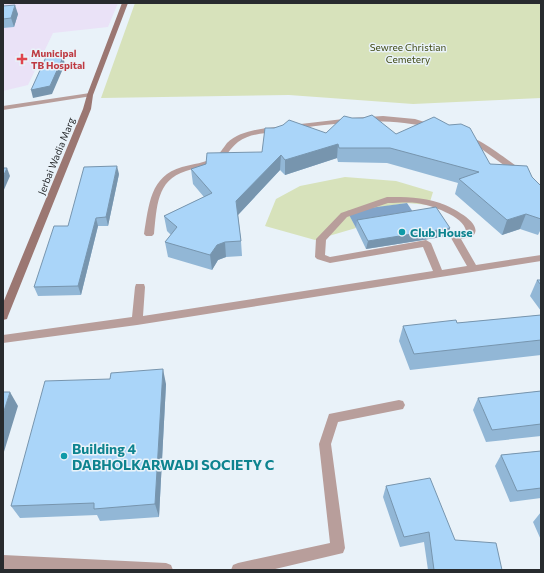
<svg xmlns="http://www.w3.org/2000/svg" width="544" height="573" font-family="Commissioner,sans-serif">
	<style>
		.medical { fill: #eae2f7 }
		.green { fill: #d7e2bb }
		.water { fill: #81a4c9 }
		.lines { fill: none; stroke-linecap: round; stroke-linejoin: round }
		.minor { fill: #b89e9b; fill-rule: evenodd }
		.secondary { fill: #9b7772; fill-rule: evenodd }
		.wall { fill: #92b7d6 }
		.shaded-wall { fill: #7795ae }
		.building { fill: #aad5f9; stroke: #7795ae }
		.health-dot { fill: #e0444e; stroke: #e9f2f9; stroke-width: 1.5 }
		.culture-dot { fill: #0f9aa8; stroke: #e9f2f9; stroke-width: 1.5 }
		.labels { text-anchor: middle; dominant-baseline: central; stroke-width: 3; stroke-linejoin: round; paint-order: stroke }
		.far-park-label { font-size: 10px; fill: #404a14; stroke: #e9f2f9 }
		.far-health-label { font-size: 10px; font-weight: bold; fill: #be3a42; stroke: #e9f2f9; text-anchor: start }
		.far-street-label { font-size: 10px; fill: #282b2e; stroke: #e9f2f9 }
		.culture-label { font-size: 12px; font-weight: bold; fill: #0d838f; stroke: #e9f2f9; text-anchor: start }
		.near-culture-label { font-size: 14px; font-weight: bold; fill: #0d838f; stroke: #e9f2f9; text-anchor: start }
	</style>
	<rect width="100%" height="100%" fill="#e9f2f9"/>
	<!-- medical -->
	<path class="medical" d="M3 3H118L108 27 53 33 28 85 3 91Z"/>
	<!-- green -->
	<path class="green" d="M135 3H541V98L413 104 289 95 101 98Z
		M345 177 396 181 433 192 429 205 407 203 348 212 356 228 315 240 265 226 276 199 300 186Z"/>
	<!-- water -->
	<path class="water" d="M407 203 417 218 356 228 347 211Z"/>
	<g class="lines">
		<!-- minor -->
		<path class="minor" d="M90 93 92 94V96L3 110V106Z
			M383 116 415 119 437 126 433 128C384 116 341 123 292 129L288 127 292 125 352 118Z
			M276 127H279V131C264 134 250 133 238 142 230 148 227 157 218 161 208 166 197 167 186 171 156 180 157 208 154 234L152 236H146L144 234C149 205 150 176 182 167 193 164 205 163 215 157 220 154 223 148 227 143 240 131 259 129 276 127Z
			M462 135C477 133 527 175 541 185V192L476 145 462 139Z
			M387 197C405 197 422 197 440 203 449 206 480 221 475 233 474 237 465 238 461 239L476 265 541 255V261L137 325 3 343V335L132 317 135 287 136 284H144L145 287 143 316 433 271 423 247 330 263 317 259 315 257 316 239 341 213ZM388 203C397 203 407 202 417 203 430 205 464 216 466 231L453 236 451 238 467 266 442 270 431 243 426 240 330 257 325 255 326 240 347 217Z
			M399 400 403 401 405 405 403 409 338 422 331 444 345 548 343 553 271 570H231L233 565 238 563 330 543 319 444 329 414Z
			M3 555 166 563 171 565 173 570 3 569Z"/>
		<!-- secondary -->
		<path class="secondary" d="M122 3H128L93 95 91 109 8 316 7 319 3 320V303L83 109 87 95Z"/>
	</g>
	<!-- wall -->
	<path class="wall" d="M3 6 18 14 14 27 3 28Z
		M326 133 396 134 532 177 541 186V229L538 235 520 229 502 235 455 194 458 183 387 163 338 162 337 158 285 175 280 170 238 215 241 241 242 256 226 257 218 260 212 270 168 257 165 242 171 235 167 231 164 216 204 197 193 184 191 169 262 152Z
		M119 174 108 226H98L81 295 38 296 34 287Z
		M357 220 450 228 448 236 366 249 356 228Z
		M537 280H541V311L530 296Z
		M541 315V355L410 370 399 341 403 326 457 323Z
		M166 384 159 517 100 521 97 515 20 518 11 506Z
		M541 391V436L486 442 473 410 478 398Z
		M541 451V498L510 502 495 466 501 455Z
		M386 486 455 540 502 570H428L424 542 400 547 383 497Z
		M541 512V540L533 522Z"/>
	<!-- shaded-wall -->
	<path class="shaded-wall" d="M15 5 18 14 14 27 11 18Z
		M63 57 65 64 52 94 33 98 31 90Z
		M338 144 337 158 285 175V160Z
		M281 155 280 170 237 216 236 201Z
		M117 166 119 174 108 226 106 217Z
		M7 168 10 176 3 192V177Z
		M526 214 520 229 502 235 507 220Z
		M96 218 98 226 81 295 78 286Z
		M450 228 448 236 366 249 368 241Z
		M225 242 226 257 218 260 212 270 210 255 217 245Z
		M163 369 166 384 159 517 155 504Z
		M10 392 18 406 3 455V414Z"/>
	<!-- building -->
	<path class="building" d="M15 5 11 18 3 19V6Z
		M46 57H63L50 86 31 90Z
		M372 115 396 134 434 117 449 125 461 124 470 128 490 164 527 166 532 177 541 186V219L526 214 507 220 459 179 479 172 390 148H339L338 144 285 160 281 155 236 201 241 241 225 242 217 245 210 255 165 242 177 227 164 216 212 193 191 169 206 164 207 153 262 152 265 128H274L283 125 289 120 326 133 344 116 352 118H363Z
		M117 166 106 217 96 218 78 286 34 287 54 226H68L84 167Z
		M3 168H7L3 177Z
		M436 207 450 228 368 241 357 220Z
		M537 280H541V285Z
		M541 315V340L414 354 403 326 456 320 457 323Z
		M163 369 155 504 94 509V503L11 506 45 381 110 379 111 373Z
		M541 391V424L492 430 478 398Z
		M3 392H10L3 414Z
		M541 451V488L517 491 501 455Z
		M430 478 455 540 496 543 502 570H434L429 532 404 537 386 486Z"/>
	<!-- markers -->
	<path class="health-dot" d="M20 53h4v4h4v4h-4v4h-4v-4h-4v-4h4z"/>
	<g class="culture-dot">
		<circle cx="402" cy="232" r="4"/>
		<circle cx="64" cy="456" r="4"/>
	</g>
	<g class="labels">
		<!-- far-park labels -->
		<g class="far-park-label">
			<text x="408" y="47">Sewree Christian<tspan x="408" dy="12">Cemetery</tspan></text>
		</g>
		<!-- far-health labels -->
		<g class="far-health-label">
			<text x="31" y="53">Municipal<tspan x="31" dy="12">TB Hospital</tspan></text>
		</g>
		<!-- far-street labels -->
		<g class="far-street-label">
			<text transform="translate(56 156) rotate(-68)">Jerbai Wadia Marg</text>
		</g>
		<!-- culture labels -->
		<g class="culture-label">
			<text x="410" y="232">Club House</text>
		</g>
		<!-- near-culture labels -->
		<g class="near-culture-label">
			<text x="72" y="448">Building 4<tspan x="72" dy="16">DABHOLKARWADI SOCIETY C</tspan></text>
		</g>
	</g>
	<!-- border -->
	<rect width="544" height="573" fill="none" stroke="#282b2e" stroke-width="8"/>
</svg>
